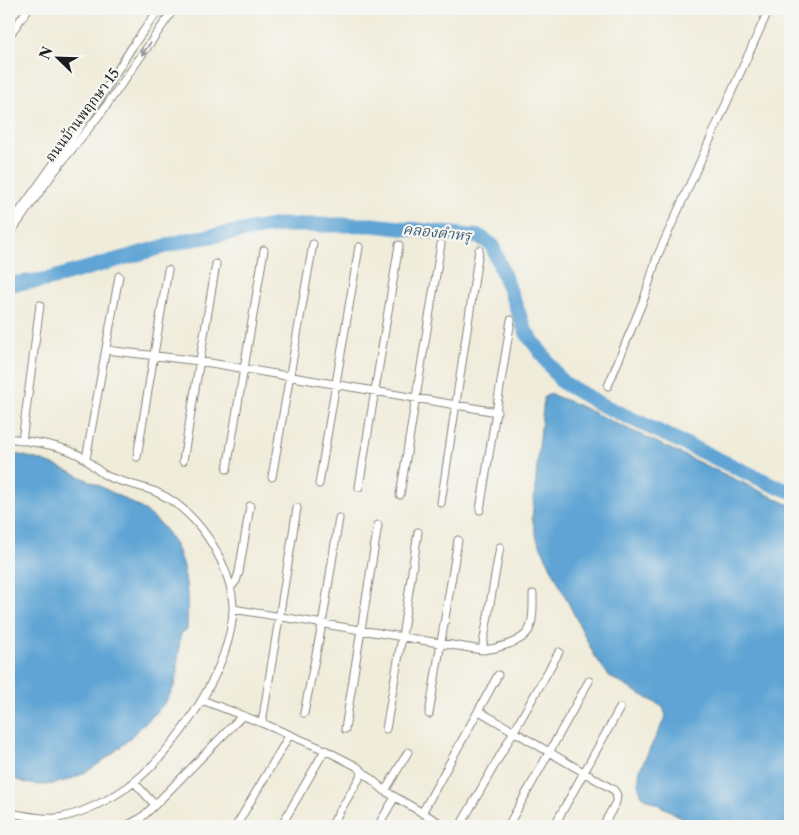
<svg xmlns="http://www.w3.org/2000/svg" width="799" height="835" font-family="'Libre Caslon Text','Noto Serif Thai',serif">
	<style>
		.water { fill: #5ea4d4; stroke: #3d6078 }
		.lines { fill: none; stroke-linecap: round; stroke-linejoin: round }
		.river { stroke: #5ea4d4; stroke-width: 15 }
		.minor-casing { stroke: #86847b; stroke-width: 9 }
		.minor { stroke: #fff; stroke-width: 7 }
		.oneway { stroke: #999 }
		.labels { text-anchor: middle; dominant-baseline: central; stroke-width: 4.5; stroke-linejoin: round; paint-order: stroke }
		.street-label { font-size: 14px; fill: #1c1c1c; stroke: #f6f6f2 }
		.water-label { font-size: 15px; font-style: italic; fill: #3a596f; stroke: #f6f6f2 }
	</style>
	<rect width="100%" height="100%" fill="#f6f6f2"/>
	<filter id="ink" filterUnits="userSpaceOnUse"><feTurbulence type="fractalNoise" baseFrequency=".02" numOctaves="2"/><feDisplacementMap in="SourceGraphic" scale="10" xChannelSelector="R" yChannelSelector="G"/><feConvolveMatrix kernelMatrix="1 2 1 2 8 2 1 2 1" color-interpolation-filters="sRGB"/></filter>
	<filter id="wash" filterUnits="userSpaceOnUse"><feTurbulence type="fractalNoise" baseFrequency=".0096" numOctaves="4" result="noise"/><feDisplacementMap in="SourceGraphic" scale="20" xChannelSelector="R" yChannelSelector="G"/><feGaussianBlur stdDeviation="1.12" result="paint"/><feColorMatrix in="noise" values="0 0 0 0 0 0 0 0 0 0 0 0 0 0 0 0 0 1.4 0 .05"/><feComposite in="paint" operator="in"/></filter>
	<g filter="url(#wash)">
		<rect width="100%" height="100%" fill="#f0ecda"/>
		<!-- water -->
		<path class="water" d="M550 394 571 402 790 505V826H698L642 796 638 784 640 769 666 716 663 707 610 677 595 657 537 539 532 518 544 397Z
			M9 453C42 458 68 470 98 485 112 493 128 500 141 508 186 538 189 581 187 630L181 633C177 654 181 678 169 696 162 708 151 718 141 727 113 756 67 796 23 782 18 781 13 778 9 776Z"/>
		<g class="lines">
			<!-- river -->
			<path class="river" d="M9 284 46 280 187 240 280 225H373L480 237 492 245 526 332 562 382 598 403 773 485 790 491"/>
		</g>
	</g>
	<g filter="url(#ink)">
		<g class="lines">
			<!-- minor casing -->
			<g class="minor-casing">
				<path id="minor" d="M9 36 28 9
					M9 226 97 103 132 47 159 9
					M9 235 54 172 104 109 174 9
					M106 350 199 361 497 412
					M608 386 645 296 657 257 769 9
					M9 438C31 442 58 444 79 455 90 461 97 472 109 477 124 483 141 486 156 492 170 498 185 510 195 521 215 543 232 577 233 606 234 665 175 752 129 786 111 799 80 815 57 818 41 820 24 815 9 813
					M22 441 40 305
					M137 457 168 270
					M86 459 119 276
					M183 461 216 264
					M227 469 264 250
					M272 477 313 244
					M319 484 359 247
					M359 487 399 245
					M400 495 441 244
					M441 503 479 250
					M480 510 511 320
					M231 587 236 581 239 572 250 506
					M233 609 482 650C495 649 522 643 529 630 534 621 533 604 533 594
					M482 650 500 547
					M202 700 262 723 325 750 356 766 385 791 445 826
					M479 711 614 790 617 795 616 802 603 826
					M304 713 322 625 339 518
					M429 714 458 540
					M262 723 297 508
					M345 729 378 525
					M386 729 402 637 418 532
					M134 782 155 805
					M385 791 408 752
					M422 813 498 675
					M126 826 141 818 155 805 242 716
					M236 826 289 736
					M281 826 325 750
					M331 826 363 772
					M378 826 395 797
					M424 826 429 817
					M460 826 559 652
					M508 826 589 681
					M554 826 620 708"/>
			</g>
			<!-- minor -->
			<use href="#minor" class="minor"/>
		</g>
		<!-- one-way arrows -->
		<defs><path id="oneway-shaft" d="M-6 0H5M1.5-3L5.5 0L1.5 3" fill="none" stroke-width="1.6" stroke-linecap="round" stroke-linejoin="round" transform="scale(1.25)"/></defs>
		<use class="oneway" href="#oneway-shaft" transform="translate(146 49) rotate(125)"/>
	</g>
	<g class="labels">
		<!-- street labels -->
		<g class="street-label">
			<text transform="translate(82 115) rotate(-53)">ถนนบ้านพฤกษา 15</text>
		</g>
		<!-- water labels -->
		<g class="water-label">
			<text transform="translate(437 232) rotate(6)">คลองตำหรุ</text>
		</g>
	</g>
	<!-- margin -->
	<rect width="799" height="835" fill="none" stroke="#f6f6f2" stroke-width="30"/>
	<!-- north arrow -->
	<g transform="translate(58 58) rotate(293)" stroke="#f6f6f2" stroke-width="4" paint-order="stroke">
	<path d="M0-4L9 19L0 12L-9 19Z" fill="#1c1c1c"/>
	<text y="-8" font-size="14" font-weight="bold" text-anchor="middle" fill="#1c1c1c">N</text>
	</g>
</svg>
